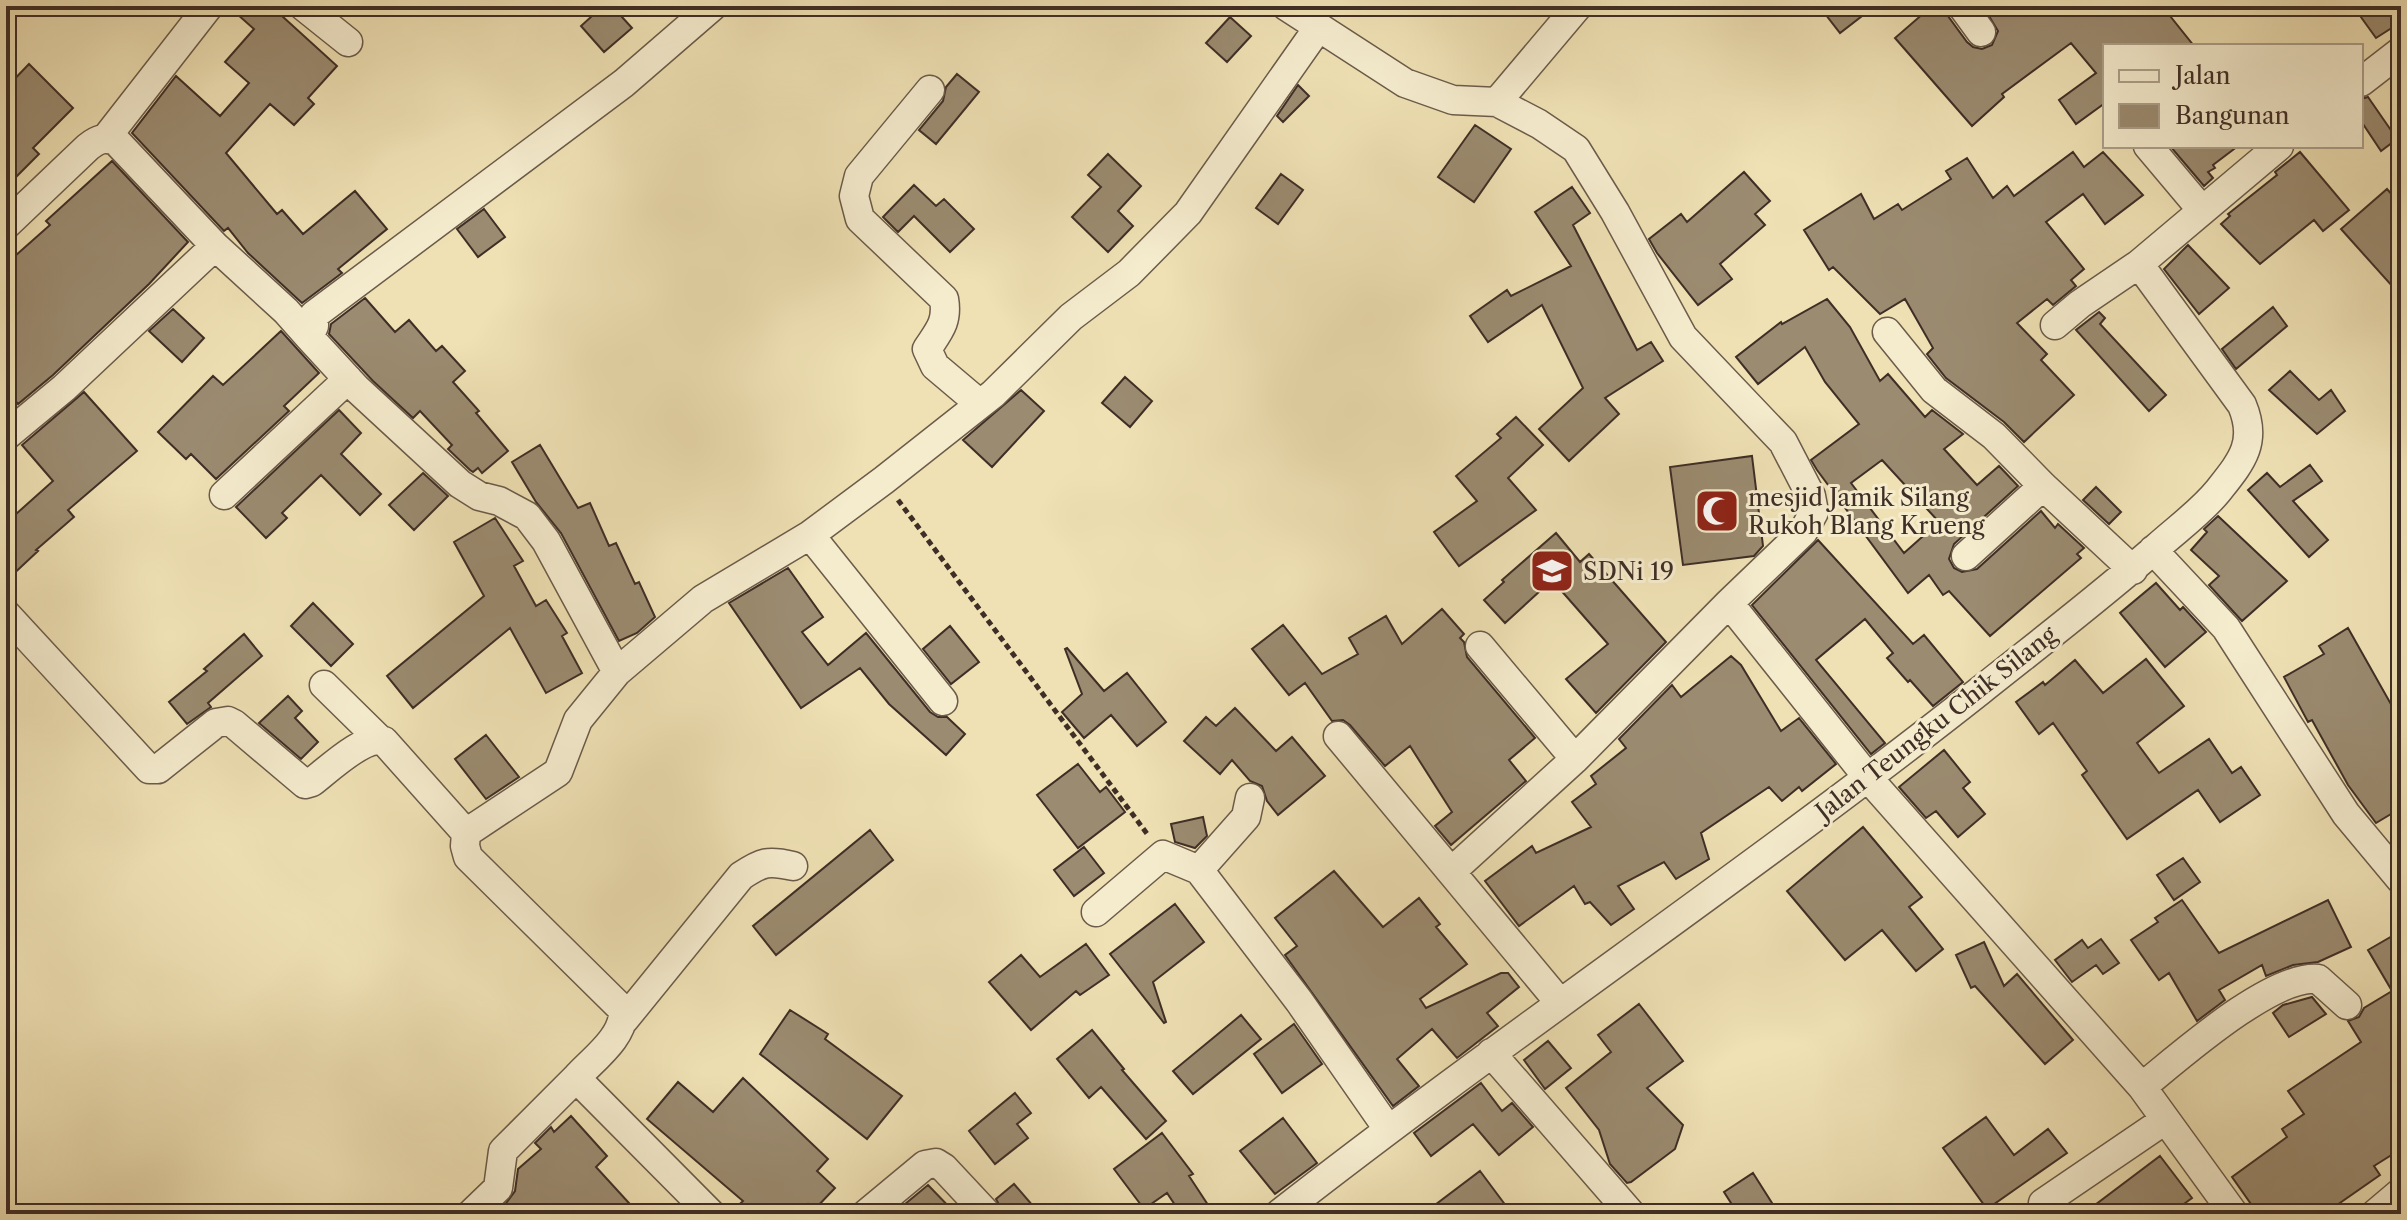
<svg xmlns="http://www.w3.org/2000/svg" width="2407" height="1220" font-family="'Libre Caslon Text',serif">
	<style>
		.building { fill: #9b8b70; stroke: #3f2e26; stroke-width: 2; fill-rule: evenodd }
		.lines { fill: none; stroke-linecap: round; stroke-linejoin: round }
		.minor-casing { stroke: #6b5b4a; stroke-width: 31 }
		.path { stroke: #3f2e26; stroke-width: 5; stroke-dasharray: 6 4; stroke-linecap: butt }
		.minor { stroke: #f5ecce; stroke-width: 28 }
		.labels { text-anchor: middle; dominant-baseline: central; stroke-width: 6; stroke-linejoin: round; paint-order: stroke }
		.poi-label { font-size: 24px; fill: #3f2e26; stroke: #f5ecce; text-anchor: start }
		.street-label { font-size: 24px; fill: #3f2e26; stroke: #f5ecce }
	</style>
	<rect width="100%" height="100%" fill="#efe1b4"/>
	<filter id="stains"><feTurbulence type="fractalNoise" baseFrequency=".0025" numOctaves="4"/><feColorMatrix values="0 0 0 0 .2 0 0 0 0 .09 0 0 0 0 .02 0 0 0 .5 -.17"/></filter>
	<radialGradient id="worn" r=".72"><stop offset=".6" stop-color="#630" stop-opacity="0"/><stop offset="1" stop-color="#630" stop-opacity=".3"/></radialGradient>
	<!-- building -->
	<path class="building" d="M228 6H271L337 66 308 98 314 104 294 125 270 104 226 153 277 214 282 210 303 234 355 191 387 229 338 269 342 273 302 303 248 253 228 228 224 231 132 133 176 76 220 116 249 83 225 62 254 29Z
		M603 6H612L632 28 604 52 581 26Z
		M1819 6H1875L1840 33Z
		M1932 6H1945L1948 16 1967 42 1973 47 1982 49 1992 45 1998 31 1983 6H2162L2194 46H2105V103L2076 124 2059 100 2096 73 2071 43 2002 94 2004 97 1972 126 1895 38Z
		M2353 6H2395L2401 15V22L2376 38Z
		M1230 17 1251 36 1227 62 1206 43Z
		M29 64 73 108 33 148 39 154 6 187V88Z
		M957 74 979 92 936 144 919 130 943 101 946 87Z
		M1298 85 1309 96 1283 122 1277 116Z
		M2368 97 2397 139 2381 151 2361 121V99Z
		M1475 125 1511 149 1474 202 1438 177Z
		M2170 146H2238L2213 165 2215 168 2208 172 2213 178 2204 186Z
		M2073 152 2084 167 2103 152 2143 195 2105 224 2083 194 2046 222 2084 269 2071 280 2076 286 2053 305 2047 299 2017 323 2047 354 2041 360 2074 395 2024 442 2004 422 1946 378 1927 354 1933 348 1905 299 1880 314 1833 267 1829 270 1804 230 1861 194 1874 219 1898 204 1902 210 1951 179 1946 171 1967 158 1993 198 2007 186 2014 196Z
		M2300 152 2349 210 2323 231 2314 220 2260 264 2221 224 2230 216 2228 214 2277 175 2275 172Z
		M1108 154 1141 186 1118 211 1133 226 1108 252 1072 217 1101 187 1088 175Z
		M112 161 188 242 149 284 53 375 18 404 6 390V264L50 225 46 221Z
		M1744 172 1770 201 1755 214 1765 225 1720 264 1732 279 1698 305 1657 253 1649 239 1681 214 1687 222Z
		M1281 174 1303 190 1278 224 1256 208Z
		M914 185 936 206 944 199 974 229 950 252 914 216 898 232 883 217Z
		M1572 187 1590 213 1573 225 1637 350 1651 342 1663 361 1605 398 1619 414 1569 461 1539 429 1583 388 1542 305 1488 342 1470 316 1507 290 1511 296 1571 266 1535 212Z
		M2387 189 2401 205V296L2341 229Z
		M484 209 505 237 478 257 457 229Z
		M2188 245 2229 288 2199 314 2164 269Z
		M365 298 395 332 409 320 436 351 442 346 465 371 453 382 479 411 476 413 508 451 482 473 478 468 473 472 470 470 448 449 452 445 420 411 413 418 373 381 329 334 331 324Z
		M1827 299 1850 327 1880 381 1888 374 1925 417 1932 410 1963 434 1944 449 1977 485 1999 466 2018 486 1954 544 1949 559 1954 568 1962 572 1977 569 2041 511 2055 528 2058 524 2084 548 2077 554 2081 558 1990 636 1949 591 1943 595 1929 575 1908 593 1817 470 1811 460 1859 424 1825 382 1805 347 1758 384 1736 357 1781 322 1782 324ZM1882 460 1939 522 1904 553 1851 483Z
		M2273 307 2287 326 2236 369 2222 349Z
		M173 309 204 338 182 362 149 331Z
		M2099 312 2105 318 2100 324 2166 395 2149 411 2076 330Z
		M281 331 319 373 284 406 289 411 216 479 191 454 186 459 158 432 213 376 223 385Z
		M2290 371 2319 400 2331 390 2345 411 2317 434 2269 390Z
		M1125 377 1152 401 1130 427 1102 403Z
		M1021 390 1044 411 992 467 963 440Z
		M84 392 137 451 68 510 74 517 36 550 38 551 6 581V523L53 481 22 445Z
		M339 410 361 433 341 454 381 494 360 515 321 475 282 513 287 518 266 538 236 507Z
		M1516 417 1543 445 1508 478 1536 510 1459 566 1434 532 1477 501 1456 476 1501 438 1497 434Z
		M540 445 578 508 590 503 609 546 616 543 635 584 639 582 655 617 637 633 619 641 561 533 536 502 512 462Z
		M1752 456 1763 546 1754 556 1683 565 1670 467Z
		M2310 465 2322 481 2293 501 2328 540 2309 557 2248 490 2267 473 2280 487Z
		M423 473 448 496 414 530 389 505Z
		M2096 487 2121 512 2109 524 2083 500Z
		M2218 516 2287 581 2242 621 2209 585 2219 576 2191 550 2207 532 2204 529Z
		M495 518 523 561 514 566 536 606 546 600 567 633 562 636 582 673 546 693 510 628 413 708 387 676 484 596 454 542Z
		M1556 533 1580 562 1589 554 1666 642 1596 713 1566 679 1608 644 1552 580 1505 623 1484 600 1504 582 1502 580Z
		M1818 540 1913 644 1924 635 1963 682 1933 706 1910 680 1908 682 1887 658 1893 653 1865 619 1816 660 1885 743 1871 754 1752 605Z
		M788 568 823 617 802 632 828 665 866 633 930 712 938 717H947L965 734 946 755 889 704 860 668 801 708 729 603Z
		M2156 583 2180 610 2183 607 2206 632 2165 667 2120 613Z
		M313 603 353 644 331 666 291 626Z
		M1442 609 1464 634 1460 638 1464 642 1467 657 1535 738 1509 760 1526 781 1451 845 1435 826 1452 812 1410 746 1385 766 1350 725 1343 720 1332 721 1305 683 1289 695 1252 649 1283 625 1322 674 1358 654 1349 638 1386 616 1402 644Z
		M950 626 979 662 951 684 923 649Z
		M2348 628 2401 722V808L2376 823 2348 785 2312 720 2308 722 2284 677 2324 654 2319 646Z
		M244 634 262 656 208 703 211 707 187 724 169 702 207 671 204 669Z
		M1067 648 1104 691 1127 673 1166 722 1137 746 1111 715 1084 738 1062 712 1082 694 1065 649Z
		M1731 656 1741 665 1781 731 1799 718 1836 764 1802 791 1799 787 1782 801 1769 787 1701 833 1709 859 1676 879 1664 862 1618 886 1634 909 1611 925 1590 902 1585 904 1574 886 1519 926 1485 881 1532 846 1536 853 1591 827 1572 802 1596 784 1591 776 1626 748 1619 739 1672 685 1681 697Z
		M2146 659 2184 706 2137 743 2159 773 2209 739 2232 773 2241 767 2260 795 2220 822 2198 790 2127 839 2082 775 2087 771 2053 723 2039 734 2016 702 2043 682 2045 685 2075 660 2103 693Z
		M288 696 302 711 295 718 318 742 301 759 259 723Z
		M1235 708 1276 751 1292 737 1325 776 1278 815 1267 801 1262 786 1250 781 1232 760 1220 774 1184 741 1206 717 1216 726Z
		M486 735 519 777 486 799 455 759Z
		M1944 750 1970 782 1963 788 1985 814 1958 837 1936 811 1926 818 1899 787Z
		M1078 764 1100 792 1106 787 1125 812 1078 848 1037 795Z
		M1203 817 1207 836 1195 848 1175 842 1171 824Z
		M1863 827 1922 897 1909 907 1943 949 1916 971 1882 930 1845 960 1787 891Z
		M870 830 893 860 776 955 753 926Z
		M1084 847 1104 873 1074 896 1054 870Z
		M2183 858 2200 882 2174 900 2157 875Z
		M1334 871 1383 927 1419 898 1440 924 1436 927 1467 964 1420 999 1426 1008 1501 973H1508L1519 987 1487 1013 1498 1026 1457 1058 1432 1029 1397 1059 1419 1086 1393 1106 1285 955 1297 946 1275 918Z
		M2182 900 2219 953 2328 900 2351 947 2318 962 2293 965 2266 976 2262 965 2219 990 2225 1000 2197 1021 2169 973 2159 980 2131 940 2158 922 2155 918Z
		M1175 904 1204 942 1153 982 1166 1022 1164 1023 1110 954Z
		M2401 931V1149L2374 1166 2380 1175 2324 1214H2311L2304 1206 2293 1214H2258L2232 1177 2287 1137 2282 1129 2304 1114 2288 1091 2361 1042 2348 1021 2359 1017 2364 1008 2392 991 2368 950Z
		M2101 939 2119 963 2103 974 2096 965 2072 982 2055 960 2082 940 2088 948Z
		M1984 942 2004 986 2017 974 2073 1040 2045 1064 1975 986 1971 988 1956 955Z
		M1086 944 1109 975 1080 995 1076 991 1031 1030 989 982 1021 955 1040 977Z
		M2312 997 2326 1014 2289 1037 2273 1013 2283 1005Z
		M1639 1004 1683 1061 1647 1088 1683 1125 1675 1149 1631 1182 1627 1183 1610 1164 1599 1130 1566 1088 1611 1052 1598 1035Z
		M790 1010 828 1034 825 1039 902 1096 867 1139 760 1054Z
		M1241 1015 1261 1039 1193 1094 1173 1071Z
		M1294 1024 1322 1064 1282 1093 1254 1054Z
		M1092 1030 1124 1069 1122 1070 1166 1121 1146 1139 1101 1087 1089 1098 1057 1059Z
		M1548 1041 1571 1068 1545 1089 1524 1060Z
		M743 1078 828 1159 817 1171 835 1188 814 1210 808 1204 797 1214H729L743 1201 647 1119 678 1082 713 1112Z
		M1481 1083 1502 1111 1512 1103 1533 1127 1499 1155 1473 1124 1431 1156 1414 1133Z
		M1015 1093 1031 1113 1017 1124 1028 1138 995 1164 969 1131Z
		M571 1116 607 1156 596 1167 639 1214H512L504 1206 515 1191 518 1169 541 1149 535 1143 551 1127 554 1132Z
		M1986 1117 2014 1155 2048 1129 2067 1153 1987 1209 1943 1148Z
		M1283 1118 1317 1163 1275 1194 1240 1151Z
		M1162 1133 1193 1174 1189 1176 1214 1214H1181L1167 1193 1144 1209 1114 1169Z
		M2160 1156 2192 1198 2170 1214H2083Z
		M1480 1171 1512 1214H1423Z
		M1753 1173 1779 1214H1738L1724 1192Z
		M1014 1184 1040 1214H1004L996 1199Z
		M928 1185 956 1214H893Z"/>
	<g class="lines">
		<!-- minor casing -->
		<g class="minor-casing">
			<path id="minor" d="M303 6 348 42
				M1286 6 1405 83 1453 100 1497 102 1539 124 1576 149 1615 212 1683 337 1783 442 1811 496 1814 512 1803 532 1729 603
				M1962 6 1981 32
				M2361 82 2401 51
				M930 90 859 176 854 196 860 219 944 299C948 322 939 331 927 349L935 366 980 404
				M1497 102 1578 6
				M106 138 209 6
				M2148 146 2201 209
				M6 225 88 147C98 139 104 137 116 141L215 246 286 311 309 337
				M2055 325 2080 304 2139 264
				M1887 332 1934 390 1994 436 2043 486 2133 570
				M6 436 64 388 215 246
				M224 495 348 379
				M810 535 943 701
				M2153 550 2226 628 2346 814 2401 880
				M1966 556 2043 486
				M6 614 149 769H158L216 723 228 721 234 724 305 784 312 782C329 769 364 735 384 741L466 833 558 772 578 720 617 672 703 599 810 535 884 480 993 394 1071 317 1129 273 1188 213 1318 28
				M1480 646 1575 759
				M617 672 546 541 527 516 499 501 479 496 460 484 356 388 309 337 314 326V315L624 83 713 6
				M324 685 379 739
				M1338 736 1560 1003
				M1250 798 1246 817 1199 870 1299 1001 1388 1129
				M466 833 465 846 468 857 623 1010C625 1037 592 1060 576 1078
				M1452 871 1575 759 1729 603 1869 779 2142 1087 2234 1214
				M1096 912 1163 855 1199 870
				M624 1020 741 876C762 862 768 860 793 866
				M1491 1053 1631 1214
				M2142 1087C2179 1057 2272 974 2318 979L2347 1005
				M2043 1203 2165 1120
				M471 1214 498 1188 503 1151 576 1078 711 1214
				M866 1214 925 1165 936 1163 944 1168 987 1214
				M1279 1214C1509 1034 1752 871 1981 690 2040 643 2100 597 2156 548 2177 529 2201 512 2218 491 2241 462 2258 443 2242 405L2139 264 2279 146
				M2375 1214 2401 1192"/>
		</g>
		<!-- path -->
		<path class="path" d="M898 500 1148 835"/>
		<!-- minor -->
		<use href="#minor" class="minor"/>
	</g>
	<!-- icons -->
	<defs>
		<g id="mosque-square" transform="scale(2.3)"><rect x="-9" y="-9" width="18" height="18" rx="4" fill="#8f2418" stroke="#f5ecce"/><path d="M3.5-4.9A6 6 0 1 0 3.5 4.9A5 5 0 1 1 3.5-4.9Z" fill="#fff"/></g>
		<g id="school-square" transform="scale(2.3)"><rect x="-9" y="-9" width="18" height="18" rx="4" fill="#8f2418" stroke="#f5ecce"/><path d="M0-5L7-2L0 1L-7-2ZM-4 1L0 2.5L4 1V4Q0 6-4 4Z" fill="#fff"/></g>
	</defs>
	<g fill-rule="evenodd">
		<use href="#mosque-square" x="1717" y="511"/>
		<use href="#school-square" x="1552" y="571"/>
	</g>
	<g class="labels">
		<!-- poi labels -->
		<g class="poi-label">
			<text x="1748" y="497">mesjid Jamik Silang<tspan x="1748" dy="28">Rukoh Blang Krueng</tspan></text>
			<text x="1583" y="571">SDNi 19</text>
		</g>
		<!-- street labels -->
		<g class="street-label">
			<text transform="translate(1936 723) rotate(-38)">Jalan Teungku Chik Silang</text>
		</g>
	</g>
	<!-- margin -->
	<rect width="2407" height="1220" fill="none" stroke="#efe1b4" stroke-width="32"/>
	<rect x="8" y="8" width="2391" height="1204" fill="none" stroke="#3f2e26" stroke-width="4"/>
	<rect x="16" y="16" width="2375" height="1188" fill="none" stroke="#3f2e26" stroke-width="2"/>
	<!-- legend -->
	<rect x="2103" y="44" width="260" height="104" fill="#f5ecce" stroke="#aca08b" stroke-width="2"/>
	<rect x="2119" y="70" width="40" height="12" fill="#f5ecce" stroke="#aca08b" stroke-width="2"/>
	<text x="2175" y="84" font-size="24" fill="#3f2e26">Jalan</text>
	<rect x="2119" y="104" width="40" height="24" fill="#9b8b70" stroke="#aca08b" stroke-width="2"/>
	<text x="2175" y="124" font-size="24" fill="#3f2e26">Bangunan</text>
	<rect width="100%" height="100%" filter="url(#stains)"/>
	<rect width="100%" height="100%" fill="url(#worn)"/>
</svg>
